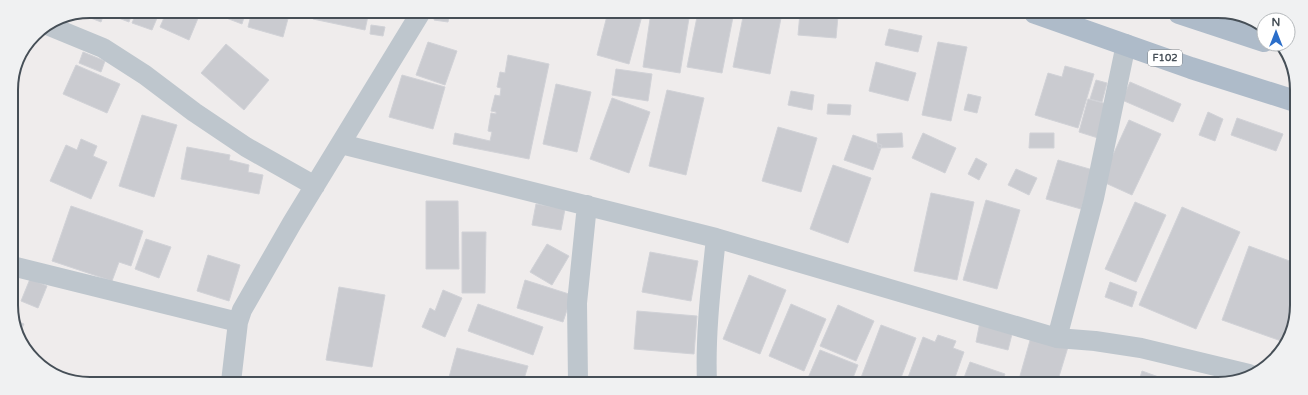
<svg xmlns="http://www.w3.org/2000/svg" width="1308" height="395" font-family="'Varela Round',sans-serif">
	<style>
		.building { fill: #cacbd0; stroke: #d1d2d7 }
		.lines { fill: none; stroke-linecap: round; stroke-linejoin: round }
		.minor { stroke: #bec6cd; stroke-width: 20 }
		.primary { stroke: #aebbc9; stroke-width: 22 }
		.labels { text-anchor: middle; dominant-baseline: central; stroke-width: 3.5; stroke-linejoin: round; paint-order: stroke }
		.shield { fill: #fff; stroke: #7e8489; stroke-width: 1 }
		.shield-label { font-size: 10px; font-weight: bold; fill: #464f57 }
		.rim { fill: none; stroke: #464f57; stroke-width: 2 }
	</style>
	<rect width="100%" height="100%" fill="#efecec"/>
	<!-- building -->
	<path class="building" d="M90 11H105L101 22 78 13Z
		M109 11H133L129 22 108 14Z
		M137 11H160L152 30 132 23Z
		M167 11H201L189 40 160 27Z
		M223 11H246L242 24 221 16Z
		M252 11H276L289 15 283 37 248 27Z
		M315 12H375L374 17 368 16 365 30 313 19Z
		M436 12H450L448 22 434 20Z
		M608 12H643L629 64 597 55Z
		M651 12H690L680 73 643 67Z
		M698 12H734L722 73 687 67Z
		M744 12 782 13 770 74 733 67Z
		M800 13 838 16 836 38 798 35Z
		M371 25 385 27 383 36 370 34Z
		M889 29 922 36 918 52 885 45Z
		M428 42 457 51 445 85 416 75Z
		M938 42 967 47 951 121 922 115Z
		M226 44 269 80 244 110 201 73Z
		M83 52 105 61 101 72 79 63Z
		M508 55 549 64 529 159 453 144 455 133 490 141 492 132 488 131 491 113 496 114V112L491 111 495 95 500 96 501 88 497 87 500 72 505 73Z
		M876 62 916 73 908 101 869 91Z
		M76 65 120 84 107 113 63 94Z
		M1065 66 1094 74 1078 128 1035 115 1048 73 1062 77Z
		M616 69 652 74 648 101 612 95Z
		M402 75 445 87 433 129 389 117Z
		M1096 80 1107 83 1102 102 1090 99Z
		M1130 82 1181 104 1173 122 1122 100Z
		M556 84 591 92 577 152 543 144Z
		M667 90 704 98 686 175 649 166Z
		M791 91 814 95 812 110 788 105Z
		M968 94 981 97 977 113 964 110Z
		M612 98 650 112 629 173 590 159Z
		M1088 99 1107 104 1098 138 1079 132Z
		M828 104 851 105 850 115 827 114Z
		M1208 112 1223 119 1215 141 1199 135Z
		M142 115 177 125 154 197 119 186Z
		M1237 118 1283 134 1276 151 1231 135Z
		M1129 120 1161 134 1132 195 1101 181Z
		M778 127 817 138 801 192 762 181Z
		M902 133 903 147 878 148 877 134Z
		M923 133 956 148 945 173 912 158Z
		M1030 133H1054V148H1029Z
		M853 135 882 145 873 170 844 160Z
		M81 139 97 146 93 156 107 162 91 199 50 181 66 145 77 150Z
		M187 147 230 155 229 160 249 165 248 172 263 175 259 194 181 179Z
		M976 158 987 164 979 180 968 174Z
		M1058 160 1093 170 1081 209 1046 199Z
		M833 165 871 178 848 243 810 229Z
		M1016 169 1037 178 1029 195 1008 185Z
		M931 193 974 202 957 280 914 271Z
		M986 200 1020 210 997 289 963 280Z
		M426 201H458L459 269H426Z
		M1135 202 1166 215 1136 282 1105 269Z
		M536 204 565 209 561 230 532 225Z
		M71 206 143 231 131 266 119 262 112 281 52 261Z
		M1182 207 1240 232 1196 329 1139 305Z
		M462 232H486L485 293H462Z
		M146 239 171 247 159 278 135 269Z
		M547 244 569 256 552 285 530 272Z
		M1249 246 1295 263 1294 325 1284 342 1222 320Z
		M650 252 698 261 691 301 642 292Z
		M208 255 240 265 229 301 197 291Z
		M749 275 786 290 760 354 723 339Z
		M30 279 47 286 38 308 21 301Z
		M525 280 572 295 563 322 517 308Z
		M1110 282 1137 292 1132 307 1105 297Z
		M339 287 385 295 372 367 326 360Z
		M443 290 462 298 445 337 422 327 430 308 435 311Z
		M478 304 543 327 533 355 468 331Z
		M791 304 826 319 804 371 769 356Z
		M838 305 874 321 856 361 820 346Z
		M637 311 697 316 694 354 634 349Z
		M12 319 24 324 19 334 12 320Z
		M980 322 1013 330 1008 350 976 342Z
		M881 325 916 338 899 383H859Z
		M938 335 956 341 953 348 964 352 953 383H906L923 337 935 342Z
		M1031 337 1068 347 1057 383H1018Z
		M457 348 528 366 523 382 448 381Z
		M820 350 858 365 851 383H820L808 378Z
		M33 359 57 370 56 373Z
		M970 362 1005 374 1001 383H962Z
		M1142 371 1178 384H1138Z"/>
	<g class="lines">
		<!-- minor -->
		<path class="minor" d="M47 25 103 48 145 75 194 112 246 147 315 186
			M341 144 716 238 1057 338 1095 341 1141 348 1249 374
			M12 266 238 322
			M1057 338 1094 198 1126 44
			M231 382 238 322 242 310 292 223 421 12
			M578 382 577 303 587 205
			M707 383C705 334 711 286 716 238"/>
		<!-- primary -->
		<path class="primary" d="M1035 13 1191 68 1295 101
			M1179 13 1264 41"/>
	</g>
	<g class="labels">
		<!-- shield labels -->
		<rect class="shield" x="1148" y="50" width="34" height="16" rx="3"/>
		<g class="shield-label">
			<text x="1165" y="58">F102</text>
		</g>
	</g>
	<!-- crop -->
	<path d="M0 0H1308V395H0ZM90 18H1218A72 72 0 0 1 1290 90V305A72 72 0 0 1 1218 377H90A72 72 0 0 1 18 305V90A72 72 0 0 1 90 18Z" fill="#f0f1f2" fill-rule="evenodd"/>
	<path class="rim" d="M90 18H1218A72 72 0 0 1 1290 90V305A72 72 0 0 1 1218 377H90A72 72 0 0 1 18 305V90A72 72 0 0 1 90 18Z"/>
	<!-- north arrow -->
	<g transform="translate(1276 32)"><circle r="19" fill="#ffffff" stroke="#b5b9bc"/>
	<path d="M0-3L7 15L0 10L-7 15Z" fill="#2b6eca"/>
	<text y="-6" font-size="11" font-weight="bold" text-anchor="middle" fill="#464f57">N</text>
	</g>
</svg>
